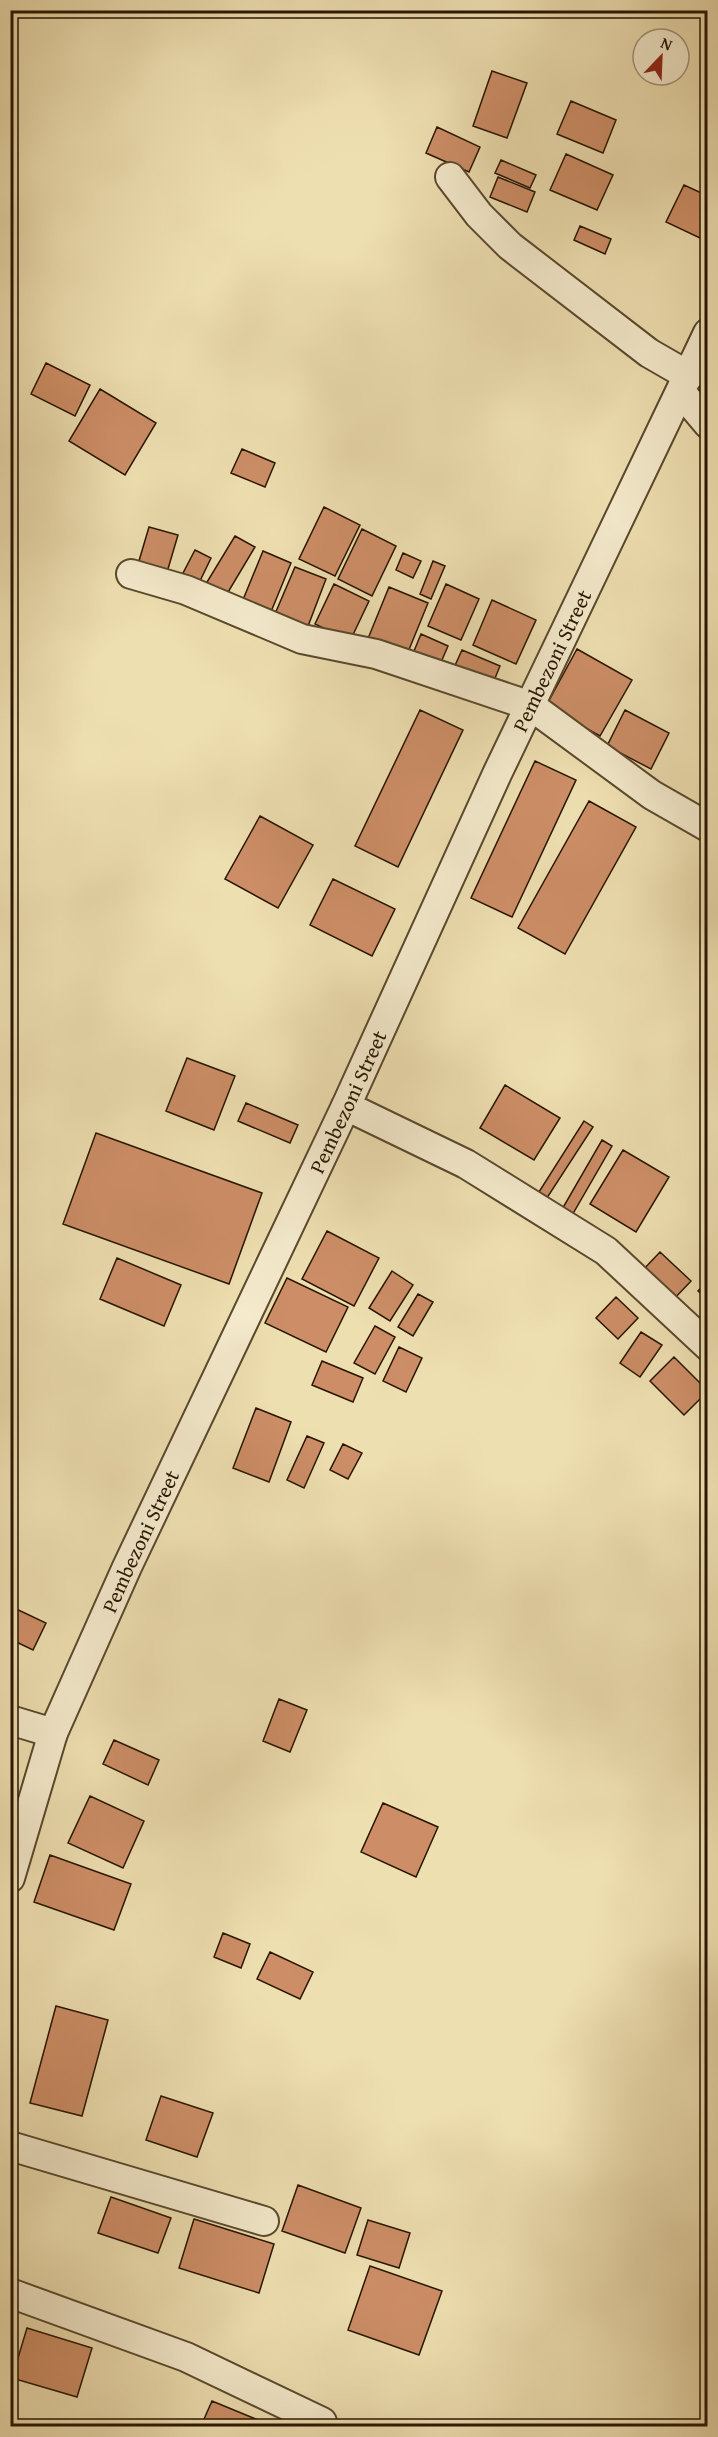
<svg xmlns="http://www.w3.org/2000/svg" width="718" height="2437" font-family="'Gentium Book Plus',serif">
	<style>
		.building { fill: #cd8e67; stroke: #271500; stroke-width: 1.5 }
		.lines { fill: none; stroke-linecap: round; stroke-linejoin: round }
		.street-casing { stroke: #59482c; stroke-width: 32 }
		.street { stroke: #f4eacc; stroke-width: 28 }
		.labels { text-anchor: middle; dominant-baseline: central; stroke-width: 6; stroke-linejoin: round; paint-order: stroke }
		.street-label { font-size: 21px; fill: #271500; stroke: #f4eacc }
	</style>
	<rect width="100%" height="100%" fill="#eedfb1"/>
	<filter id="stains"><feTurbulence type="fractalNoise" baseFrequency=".00333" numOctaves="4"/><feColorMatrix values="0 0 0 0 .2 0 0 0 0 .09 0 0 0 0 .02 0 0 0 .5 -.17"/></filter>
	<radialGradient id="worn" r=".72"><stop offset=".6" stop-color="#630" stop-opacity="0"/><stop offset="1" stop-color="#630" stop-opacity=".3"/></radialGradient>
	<!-- building -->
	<path class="building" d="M492 71 527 83 507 138 473 126Z
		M571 101 616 120 603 153 557 134Z
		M437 127 480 147 469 172 426 153Z
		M566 154 613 175 597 210 550 190Z
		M501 160 536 175 530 188 495 173Z
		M498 177 535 192 527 212 490 197Z
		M684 185 708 196V223L700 238 666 222Z
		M580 226 611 239 605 254 574 240Z
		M46 363 90 385 75 416 31 394Z
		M100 389 156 423 125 475 69 441Z
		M242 449 275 463 265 487 231 473Z
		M324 507 360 525 335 576 299 559Z
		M149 527 178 535 165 579 136 571Z
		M362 529 396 546 372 596 338 579Z
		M235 536 255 547 224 599 204 587Z
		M195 550 211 558 198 585 181 577Z
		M263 551 291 563 268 619 240 607Z
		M403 553 421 561 413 578 396 570Z
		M433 561 445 566 431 599 420 594Z
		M295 567 326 579 305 634 272 621Z
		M334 584 369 601 350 641 315 624Z
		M446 584 479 599 461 640 428 626Z
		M389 587 428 603 406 657 367 641Z
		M492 600 536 620 516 664 473 645Z
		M421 634 448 646 439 667 412 656Z
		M577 649 632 680 600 736 546 706Z
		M462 650 500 666 491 688 452 672Z
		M420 710 463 730 398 867 355 846Z
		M625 710 669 733 651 769 607 746Z
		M535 761 576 780 512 917 471 898Z
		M589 801 636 827 565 954 518 928Z
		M260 816 313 845 278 908 225 879Z
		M333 879 395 909 372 956 310 925Z
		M187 1058 235 1076 214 1130 166 1111Z
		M505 1085 560 1118 534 1160 480 1128Z
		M246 1103 298 1125 290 1143 238 1121Z
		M584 1121 593 1127 545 1201 537 1195Z
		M96 1133 262 1193 229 1284 63 1224Z
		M602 1140 612 1146 571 1217 561 1211Z
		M623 1150 669 1177 636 1232 590 1204Z
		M327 1231 379 1258 354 1306 302 1279Z
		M660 1252 691 1281 673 1300 642 1271Z
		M117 1258 181 1285 164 1326 100 1299Z
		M392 1271 413 1285 390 1321 369 1308Z
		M287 1278 348 1307 326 1352 265 1323Z
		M708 1280V1300L698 1291Z
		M418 1294 433 1302 413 1336 398 1327Z
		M616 1297 638 1318 618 1339 596 1318Z
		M375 1326 395 1337 375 1374 354 1363Z
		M641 1332 662 1345 640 1377 620 1363Z
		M399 1347 422 1358 406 1392 383 1381Z
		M674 1357 708 1391 684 1415 650 1381Z
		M322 1361 363 1378 353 1402 312 1385Z
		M256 1408 291 1422 269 1482 233 1468Z
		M307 1436 324 1443 304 1488 287 1480Z
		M343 1444 362 1453 348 1479 330 1470Z
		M10 1606 46 1623 33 1650 10 1639Z
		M279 1699 307 1710 290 1752 263 1741Z
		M114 1740 159 1760 148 1785 103 1764Z
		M90 1796 144 1821 123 1868 68 1843Z
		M383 1803 438 1827 416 1877 361 1852Z
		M50 1855 131 1884 114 1930 34 1902Z
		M223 1933 250 1944 241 1968 214 1957Z
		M270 1952 313 1972 300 1999 257 1979Z
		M56 2006 108 2020 82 2116 30 2103Z
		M161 2096 213 2113 197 2157 146 2140Z
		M298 2185 361 2208 345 2253 282 2231Z
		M111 2197 171 2218 158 2253 98 2233Z
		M194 2219 274 2244 259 2293 179 2268Z
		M368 2220 410 2233 399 2268 357 2255Z
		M370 2266 442 2291 419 2355 348 2330Z
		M27 2328 92 2348 77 2397 12 2378Z
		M212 2401 258 2420 256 2426H201Z"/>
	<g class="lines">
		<!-- street casing -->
		<g class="street-casing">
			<g id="street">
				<path d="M450 177 479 215 510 246 649 353 689 376"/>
				<path d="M681 392 708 424"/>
				<path d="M131 574 186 590 302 639 376 654 531 706 652 795 708 827"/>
				<path d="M346 1106 466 1164 606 1251 708 1346"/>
				<path d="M10 1720 53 1733"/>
				<path id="s1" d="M10 1878 53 1733 127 1567 346 1106 497 774 708 333"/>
				<path d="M10 2146 264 2221"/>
				<path d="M10 2293 186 2357 322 2422"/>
			</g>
		</g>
		<!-- street -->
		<use href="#street" class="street"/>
	</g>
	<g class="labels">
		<!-- street labels -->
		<g class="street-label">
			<text stroke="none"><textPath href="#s1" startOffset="1334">Pembezoni Street</textPath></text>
			<text stroke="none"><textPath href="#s1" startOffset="848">Pembezoni Street</textPath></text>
			<text stroke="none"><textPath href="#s1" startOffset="362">Pembezoni Street</textPath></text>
		</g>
	</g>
	<!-- margin -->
	<rect width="718" height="2437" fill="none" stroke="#eedfb1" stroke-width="36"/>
	<rect x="12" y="12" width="694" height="2413" fill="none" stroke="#271500" stroke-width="3"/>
	<rect x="18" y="18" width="682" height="2401" fill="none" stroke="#271500" stroke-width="1.5"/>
	<!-- north arrow -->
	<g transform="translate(661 57) rotate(23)"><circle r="28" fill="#f4eacc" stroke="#a2957a" stroke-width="1.5"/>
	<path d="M0-4.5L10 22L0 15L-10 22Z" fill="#8f2418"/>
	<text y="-9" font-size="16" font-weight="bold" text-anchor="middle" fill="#271500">N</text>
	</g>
	<rect width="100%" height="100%" filter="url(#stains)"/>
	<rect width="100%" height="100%" fill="url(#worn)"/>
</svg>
